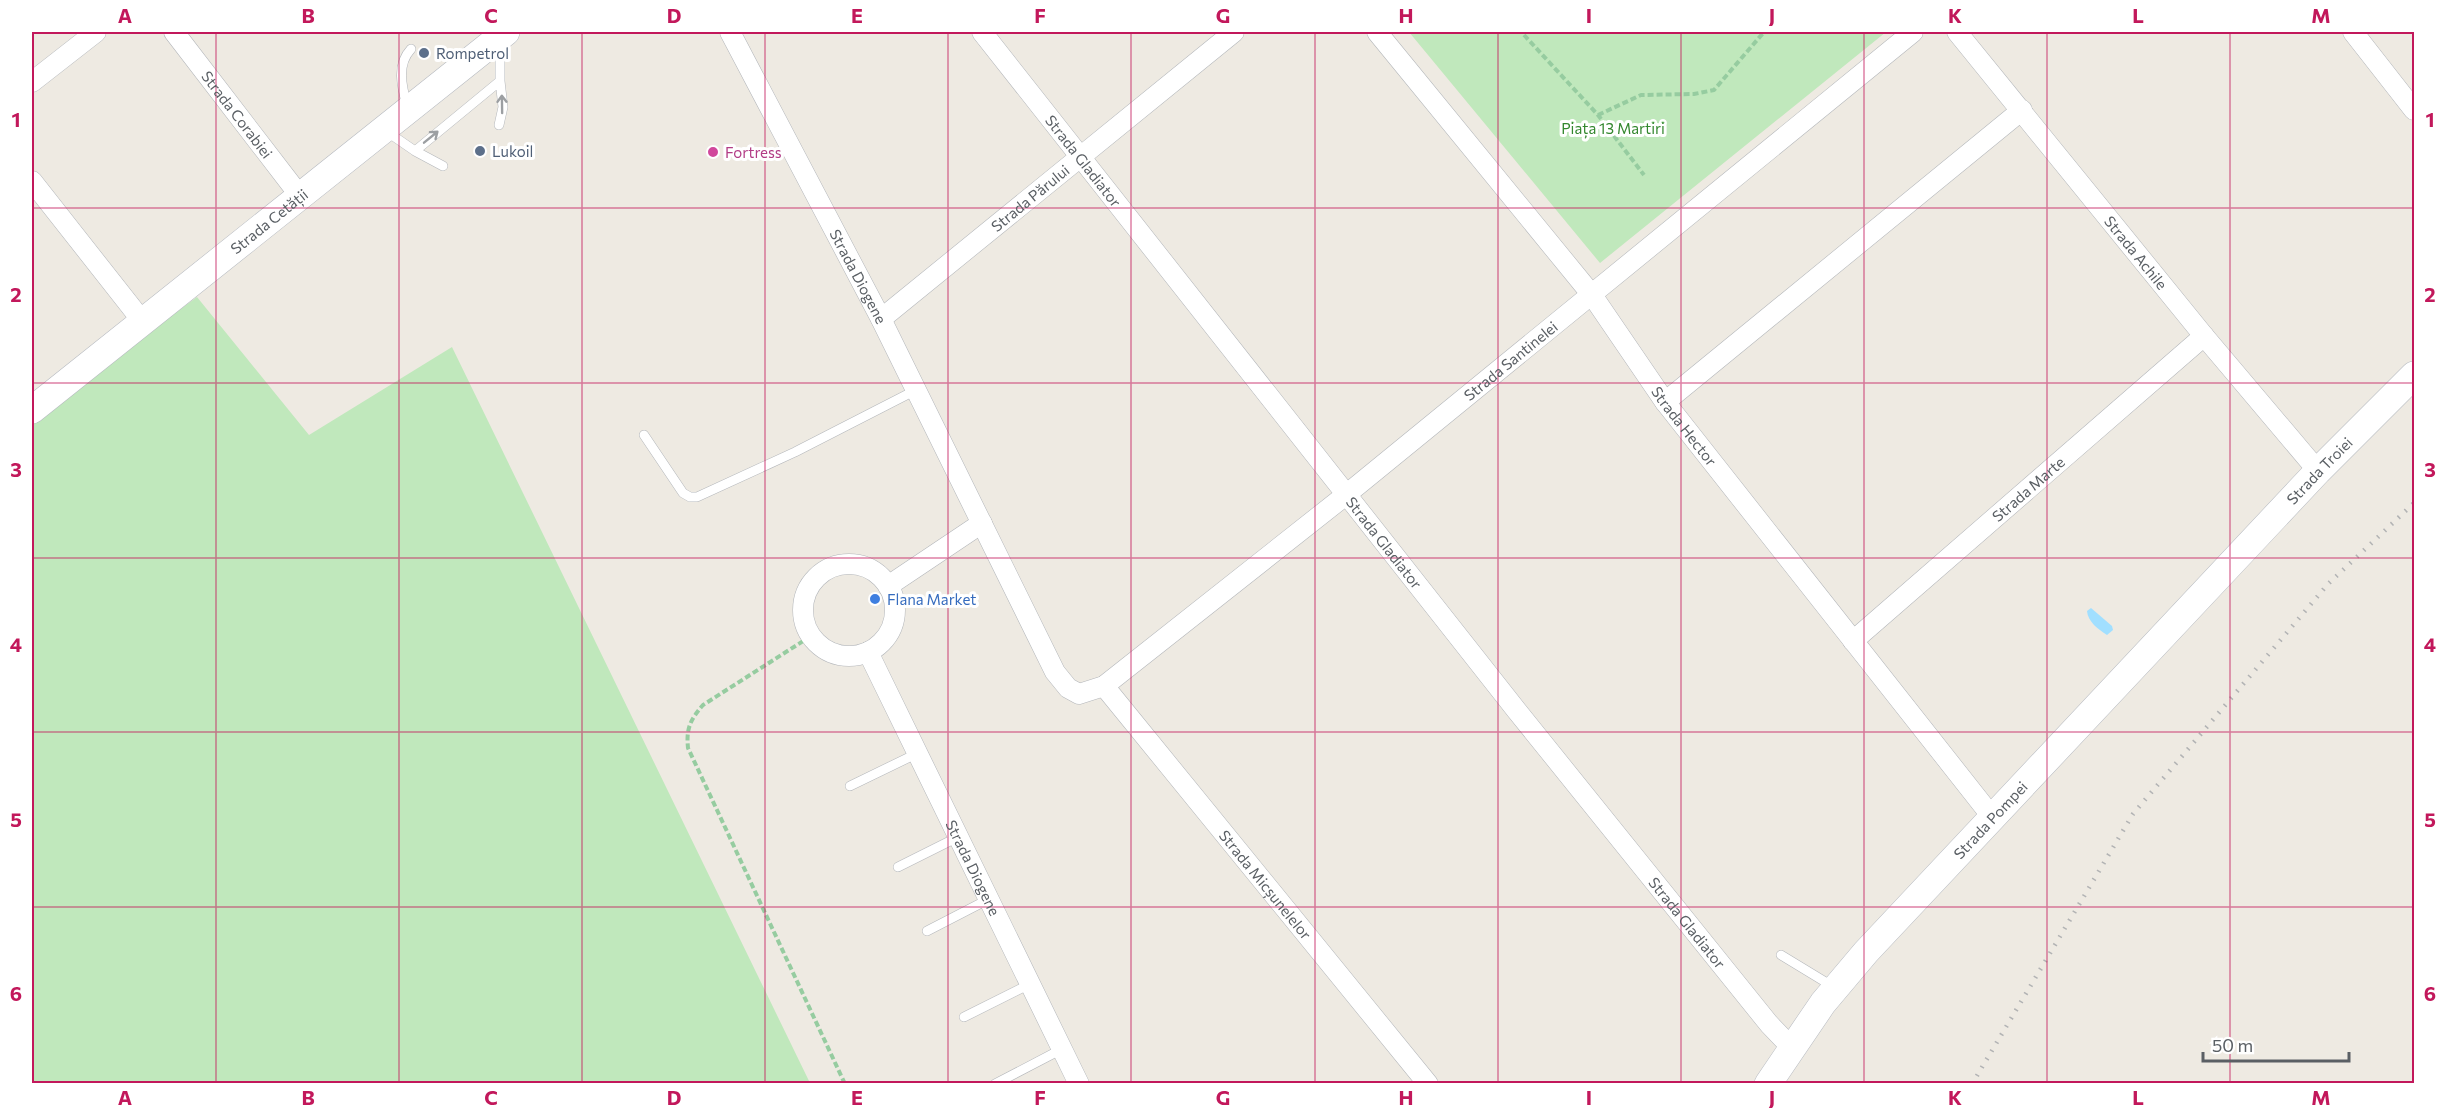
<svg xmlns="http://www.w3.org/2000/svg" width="2446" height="1115" font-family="Commissioner,sans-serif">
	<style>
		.green { fill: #c0e8bc }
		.water { fill: #a1dfff }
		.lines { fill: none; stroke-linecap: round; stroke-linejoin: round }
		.lane-casing { stroke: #b3b6ba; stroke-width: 10 }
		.street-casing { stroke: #b3b6ba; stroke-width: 21 }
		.secondary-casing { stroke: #b6bac0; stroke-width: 28 }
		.path { stroke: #96cca0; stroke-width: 4; stroke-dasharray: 6 3; stroke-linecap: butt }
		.lane { stroke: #fff; stroke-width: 9 }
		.street { stroke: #fff; stroke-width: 20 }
		.secondary { stroke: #fff; stroke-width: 27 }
		.rail { stroke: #b2b3b4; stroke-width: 4.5; stroke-dasharray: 1.5 8; stroke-linecap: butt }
		.oneway { stroke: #9c9fa2 }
		.grid { fill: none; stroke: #c2185b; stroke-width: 1.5; stroke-opacity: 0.55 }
		.service-dot { fill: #5c6f8a; stroke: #fff; stroke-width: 2 }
		.hotel-dot { fill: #d1479c; stroke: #fff; stroke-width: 2 }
		.shop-dot { fill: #3f7fe0; stroke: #fff; stroke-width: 2 }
		.labels { text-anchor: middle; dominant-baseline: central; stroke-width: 6; stroke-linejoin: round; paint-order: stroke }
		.service-label { font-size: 15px; fill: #4e5e75; stroke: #fff; text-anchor: start }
		.street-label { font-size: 15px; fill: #5a5f64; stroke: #fff }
		.park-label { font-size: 15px; fill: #33872e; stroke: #fff }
		.hotel-label { font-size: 15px; fill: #b23c85; stroke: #fff; text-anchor: start }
		.shop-label { font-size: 15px; fill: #366cbe; stroke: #fff; text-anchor: start }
		.neatline { fill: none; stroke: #c2185b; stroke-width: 2 }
		.grid-label { font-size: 20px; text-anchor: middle; font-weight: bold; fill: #c2185b }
	</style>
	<rect width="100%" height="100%" fill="#eeeae2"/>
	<!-- green -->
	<path class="green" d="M1409 32H1886L1600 263Z
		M197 297 309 435 452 347 810 1083H32V420L54 401Z"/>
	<!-- water -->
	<path class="water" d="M2091 608 2112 626 2113 630 2107 635C2098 629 2088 622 2087 611Z"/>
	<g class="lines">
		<!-- lane casing -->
		<g class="lane-casing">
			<path id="lane" d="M407 106C402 87 396 65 411 49
				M499 125 503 107 500 81
				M386 131 415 151 500 81V45
				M415 151 443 166
				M644 435 683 493 690 497H697L795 452 916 390
				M850 786 918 753
				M898 867 958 837
				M927 931 989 899
				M1781 955 1832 986
				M964 1017 1030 984
				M995 1084 1062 1049"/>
		</g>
		<!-- street casing -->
		<g class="street-casing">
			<g id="street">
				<path id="s1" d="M174 32 300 196"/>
				<path id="s2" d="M730 32 881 319 1055 672 1068 688 1079 694 1104 686 1347 494 1913 32"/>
				<path id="s3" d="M982 32 1517 711 1769 1024 1792 1048"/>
				<path id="s4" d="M1377 32 1592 295 1665 402 1993 818"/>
				<path id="s5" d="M1957 32 2204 336 2318 471"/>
				<path d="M2353 32 2414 110"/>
				<path d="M32 82 96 32"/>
				<path d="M32 181 143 322"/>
				<path id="s6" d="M881 319 1234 32"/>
				<path d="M1665 402 2022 110"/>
				<circle cx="849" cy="610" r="46"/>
				<path d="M888 586 982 523"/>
				<path id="s7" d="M1853 641 2204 336"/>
				<path id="s8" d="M868 652 1079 1084"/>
				<path id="s9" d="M1104 686 1428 1084"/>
			</g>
		</g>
		<!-- secondary casing -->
		<g class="secondary-casing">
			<g id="secondary">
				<path id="s10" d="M32 410 506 32"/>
				<path id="s11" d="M1768 1084 1823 1003 1866 952 2318 471 2414 375"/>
			</g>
		</g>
		<!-- path -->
		<path class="path" d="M1524 35 1598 115 1644 175
			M1598 115 1641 95 1694 94 1714 90 1764 32
			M811 636 703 705C690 720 686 729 688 748L845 1084"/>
		<!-- lane -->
		<use href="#lane" class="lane"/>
		<!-- street -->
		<use href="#street" class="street"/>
		<!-- secondary -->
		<use href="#secondary" class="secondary"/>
		<!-- rail -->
		<path class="rail" d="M1972 1084 2133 814 2328 584 2414 503"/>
	</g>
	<!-- one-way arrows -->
	<defs><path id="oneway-shaft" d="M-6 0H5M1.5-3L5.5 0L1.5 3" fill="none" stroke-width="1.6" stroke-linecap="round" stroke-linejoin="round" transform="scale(1.5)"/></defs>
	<g class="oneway">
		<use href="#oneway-shaft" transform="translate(502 104) rotate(-91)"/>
		<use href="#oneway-shaft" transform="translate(431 137) rotate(-39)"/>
	</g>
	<!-- grid -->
	<path class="grid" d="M216 32V1084M399 32V1084M582 32V1084M765 32V1084M948 32V1084M1131 32V1084M1315 32V1084M1498 32V1084M1681 32V1084M1864 32V1084M2047 32V1084M2230 32V1084M32 208H2414M32 383H2414M32 558H2414M32 732H2414M32 907H2414"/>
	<!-- markers -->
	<g class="service-dot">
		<circle cx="424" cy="53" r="6"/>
		<circle cx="480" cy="151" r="6"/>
	</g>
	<circle class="hotel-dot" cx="713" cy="152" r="6"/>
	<circle class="shop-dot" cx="875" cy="599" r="6"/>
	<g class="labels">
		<!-- service labels -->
		<g class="service-label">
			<text x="436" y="53">Rompetrol</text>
			<text x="492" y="151">Lukoil</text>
		</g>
		<!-- street labels -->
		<g class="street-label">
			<text stroke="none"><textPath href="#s1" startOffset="104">Strada Corabiei</textPath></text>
			<text stroke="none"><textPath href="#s3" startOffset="164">Strada Gladiator</textPath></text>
			<text stroke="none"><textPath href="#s6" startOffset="192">Strada Părului</textPath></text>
			<text stroke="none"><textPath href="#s10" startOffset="303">Strada Cetății</textPath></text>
			<text stroke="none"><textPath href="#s5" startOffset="284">Strada Achile</textPath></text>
			<text stroke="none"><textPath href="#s2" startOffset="276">Strada Diogene</textPath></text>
			<text stroke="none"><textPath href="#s2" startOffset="1298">Strada Santinelei</textPath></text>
			<text stroke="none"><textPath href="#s4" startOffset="500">Strada Hector</textPath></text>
			<text stroke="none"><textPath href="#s11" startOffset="826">Strada Troiei</textPath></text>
			<text stroke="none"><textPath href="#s7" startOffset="232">Strada Marte</textPath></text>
			<text stroke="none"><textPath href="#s3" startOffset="650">Strada Gladiator</textPath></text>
			<text stroke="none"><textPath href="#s11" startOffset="346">Strada Pompei</textPath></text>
			<text stroke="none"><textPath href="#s8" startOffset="240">Strada Diogene</textPath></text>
			<text stroke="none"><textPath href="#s9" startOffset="256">Strada Micșunelelor</textPath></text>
			<text stroke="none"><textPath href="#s3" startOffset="1136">Strada Gladiator</textPath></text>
		</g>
		<!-- park labels -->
		<g class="park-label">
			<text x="1613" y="128">Piața 13 Martiri</text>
		</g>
		<!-- hotel labels -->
		<g class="hotel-label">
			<text x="725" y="152">Fortress</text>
		</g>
		<!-- shop labels -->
		<g class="shop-label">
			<text x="887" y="599">Flana Market</text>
		</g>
	</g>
	<!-- border -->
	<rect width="2446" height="1115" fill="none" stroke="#ffffff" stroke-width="66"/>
	<!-- scale -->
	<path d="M2203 1052v9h146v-9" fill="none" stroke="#5a5f64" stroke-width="3"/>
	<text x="2212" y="1052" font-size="18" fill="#5a5f64" stroke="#ffffff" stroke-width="4.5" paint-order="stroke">50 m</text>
	<rect x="33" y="33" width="2380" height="1049" class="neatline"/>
	<g class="grid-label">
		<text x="125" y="23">A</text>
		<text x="308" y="23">B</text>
		<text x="491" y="23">C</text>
		<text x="674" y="23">D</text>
		<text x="857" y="23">E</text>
		<text x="1040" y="23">F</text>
		<text x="1223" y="23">G</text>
		<text x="1406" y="23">H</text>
		<text x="1589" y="23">I</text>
		<text x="1772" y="23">J</text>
		<text x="1955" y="23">K</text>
		<text x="2138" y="23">L</text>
		<text x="2321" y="23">M</text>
		<text x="16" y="127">1</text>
		<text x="2430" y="127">1</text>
		<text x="16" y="302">2</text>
		<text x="2430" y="302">2</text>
		<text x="16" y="477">3</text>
		<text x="2430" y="477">3</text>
		<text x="16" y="652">4</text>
		<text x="2430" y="652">4</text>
		<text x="16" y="827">5</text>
		<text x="2430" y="827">5</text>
		<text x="16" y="1001">6</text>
		<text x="2430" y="1001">6</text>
		<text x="125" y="1105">A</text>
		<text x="308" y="1105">B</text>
		<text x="491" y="1105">C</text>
		<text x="674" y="1105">D</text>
		<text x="857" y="1105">E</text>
		<text x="1040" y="1105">F</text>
		<text x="1223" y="1105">G</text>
		<text x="1406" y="1105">H</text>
		<text x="1589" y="1105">I</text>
		<text x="1772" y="1105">J</text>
		<text x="1955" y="1105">K</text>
		<text x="2138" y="1105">L</text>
		<text x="2321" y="1105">M</text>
	</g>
</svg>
